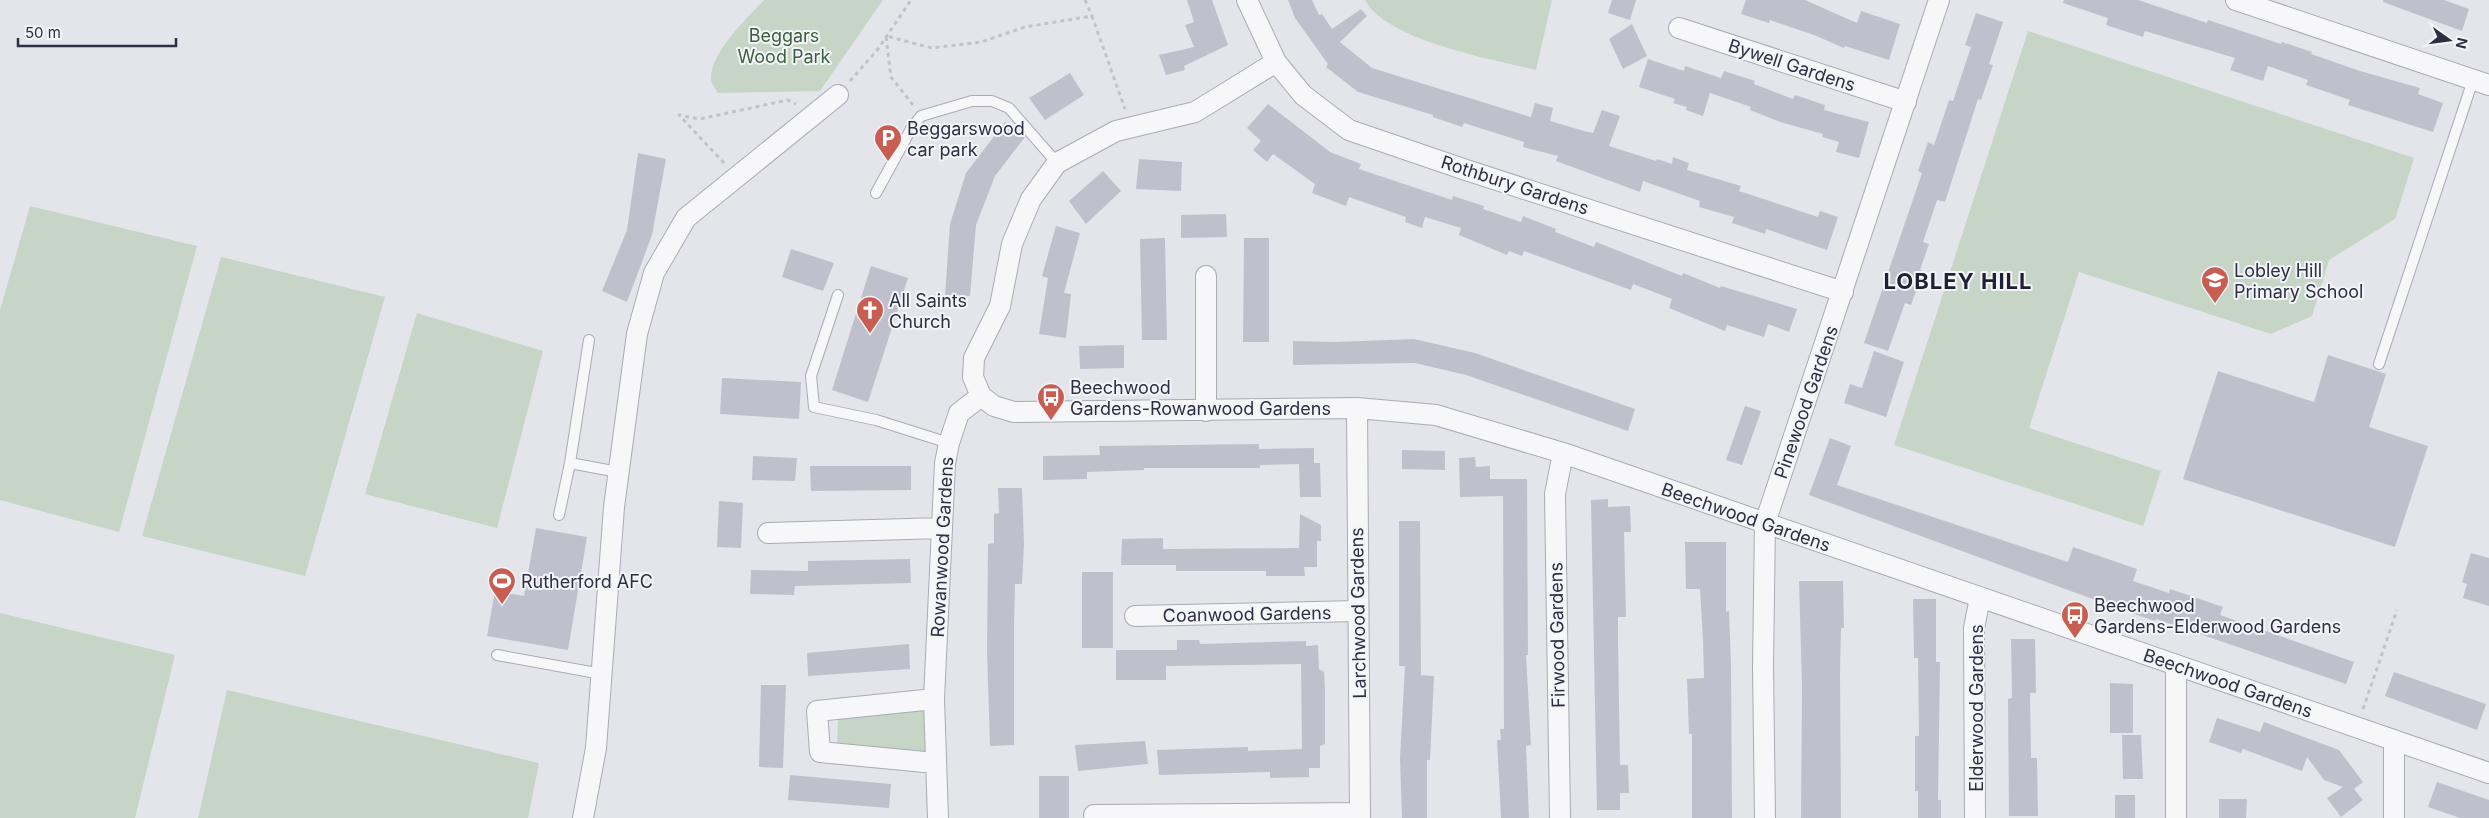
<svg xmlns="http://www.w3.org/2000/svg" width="2489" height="818" font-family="Inter,sans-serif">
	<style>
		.green { fill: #c6d5c6 }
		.building { fill: #bfc0cb }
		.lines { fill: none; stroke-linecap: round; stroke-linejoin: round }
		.service-casing { stroke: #a9abb5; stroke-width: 12 }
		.minor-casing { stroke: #a9abb5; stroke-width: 22 }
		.path { stroke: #c2c3ca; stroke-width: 3; stroke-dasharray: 4 4; stroke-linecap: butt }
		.service { stroke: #f7f7fa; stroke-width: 10 }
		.minor { stroke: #f7f7fa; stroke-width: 20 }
		.labels { text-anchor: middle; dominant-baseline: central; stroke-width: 4; stroke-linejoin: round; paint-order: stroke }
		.park-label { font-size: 18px; fill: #3b5e3d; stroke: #f4f5f8 }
		.street-label { font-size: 18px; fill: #2d2f43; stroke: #f4f5f8 }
		.poi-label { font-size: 18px; fill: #2d2f43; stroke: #f4f5f8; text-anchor: start }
		.district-label { font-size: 22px; font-weight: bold; letter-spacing: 1px; fill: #1e2034; stroke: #f4f5f8 }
	</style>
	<rect width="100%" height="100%" fill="#e4e5eb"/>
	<!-- green -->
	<path class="green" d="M764 0H883L820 91 718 93C716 89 711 84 711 79 710 53 747 18 764 0Z
		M1365 0H1552L1536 70C1492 59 1387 41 1365 0Z
		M2028 31 2414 158 2395 219 2329 260 2312 316 2271 334 2079 272 2029 428 2161 471 2143 526 1894 445Z
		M30 206 197 246 119 532 0 500V310Z
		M221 257 385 297 305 576 142 536Z
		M417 313 543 351 497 528 365 494Z
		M0 613 175 655 135 818H0Z
		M227 690 539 763 528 818H198Z
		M926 710V752L837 746 838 719Z"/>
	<!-- building -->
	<path class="building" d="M1187 0H1212L1228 45 1184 66 1185 70 1166 75 1159 55 1194 47 1185 25 1194 22Z
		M1288 0H1312L1319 15 1322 14 1332 29 1361 9 1367 16 1340 42 1372 68 1531 117 1535 103 1553 108 1550 121 1584 131 1593 133 1602 110 1620 116 1609 146 1656 161 1657 159 1672 164 1673 157 1689 163 1687 170 1741 186 1739 191 1818 217 1820 211 1838 217 1827 250 1766 229 1765 234 1732 223 1734 217 1699 207 1700 201 1643 181 1640 192 1556 161 1558 156 1523 147 1524 142 1464 123 1462 127 1433 117V115L1358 92 1326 67 1328 64 1295 18Z
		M1612 0H1636L1630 20 1608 13Z
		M1746 0H1805L1857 23 1861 11 1900 24 1889 60 1845 46 1844 48 1814 35 1770 20 1769 23 1741 14Z
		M2064 0H2138L2207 23 2208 20 2281 44 2282 42 2312 52 2311 54 2360 71 2420 88 2418 94 2443 103 2433 132 2348 105 2350 100 2306 85 2308 80 2268 66 2263 81 2230 70 2235 58 2145 31 2143 37 2106 25 2108 18 2063 3Z
		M2383 0H2444L2469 9 2462 31 2383 2Z
		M1976 13 2003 22 1989 64 1993 65 1981 100 1978 99 1945 202 1937 200 1923 242 1929 244 1920 270 1923 271 1911 305 1905 303 1888 351 1864 343 1922 173 1918 171 1928 142 1934 145 1949 100 1953 101 1971 47 1965 45Z
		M1632 24 1647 56 1623 69 1609 39Z
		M1648 59 1684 71 1685 66 1721 78 1724 71 1755 81 1754 84 1793 99 1795 95 1825 105 1824 110 1869 122 1859 158 1836 152 1839 142 1822 137 1823 134 1780 122 1750 110 1751 107 1710 93 1703 116 1686 110 1687 107 1673 103 1675 99 1639 87Z
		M1070 73 1084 95 1045 120 1029 98Z
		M1268 104 1330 152 1361 164 1359 169 1452 200 1453 196 1484 206 1483 209 1521 222 1523 216 1556 229 1555 232 1594 247 1596 242 1682 276 1683 273 1720 288 1721 286 1797 309 1789 332 1768 324 1764 337 1727 325 1725 331 1669 308 1672 299 1633 284 1631 290 1524 251 1522 256 1509 251 1507 255 1459 235 1461 228 1425 217 1422 228 1405 222 1406 217 1349 197 1346 206 1312 193 1315 184 1273 154 1267 162 1253 150 1261 141 1247 128Z
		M1005 122 1025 137 995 176 976 225 970 296 945 295 950 224 966 173Z
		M638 153 666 159 652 235 627 302 602 291 627 230Z
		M1139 159 1182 162 1181 191 1136 189Z
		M1103 171 1121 191 1086 224 1069 201Z
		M1226 214 1227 237 1181 238V215Z
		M1056 226 1080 233 1064 293 1071 294 1066 338 1039 334 1048 278 1042 276Z
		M1165 238 1167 340H1142L1140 239Z
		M1244 238H1269V342H1243Z
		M791 249 834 263 823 291 782 277Z
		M871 266 908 278 868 402 832 390Z
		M1414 339 1475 353 1635 409 1628 431 1466 375 1415 363 1293 365V341L1336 342Z
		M1124 345V368L1080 369 1079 346Z
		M1874 351 1904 362 1886 417 1844 403 1850 384 1862 388Z
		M2328 355 2386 374 2369 427 2428 446 2395 547 2183 479 2218 371 2314 402Z
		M722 378 801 382 799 419 720 414Z
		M1745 406 1761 411 1742 465 1726 460Z
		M1830 438 1851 446 1837 485 2068 562 2073 547 2137 569 2133 581 2169 593 2170 589 2223 607 2220 615 2354 662 2346 684 2156 619 2155 621 2128 612 1809 495Z
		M1259 444V449L1314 448V463H1320L1321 497H1300L1299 464 1260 465V468H1144V470L1087 472V479L1043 480V456L1100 455 1099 446Z
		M1402 450 1445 451V470L1402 469Z
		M753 456 797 458 795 481 752 480Z
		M1475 457 1476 467 1490 466V479H1527L1528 655H1526L1531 745 1526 746 1529 818H1501L1497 740H1501L1500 729H1504L1503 496 1460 497 1459 458Z
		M810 466H911V490L811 491Z
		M998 488H1022L1024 543 1022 584H1015L1014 629V745L990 746 987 650 988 544 994 543V514L999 513Z
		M1608 499V507L1630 506 1631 532H1624L1626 617H1618V640L1620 765H1628L1629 793H1620V810H1597L1591 500Z
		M719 501 743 503 741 548 717 547Z
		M1300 514 1321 525V541H1317V567H1304L1305 576H1266V571H1176V565H1121L1122 539 1163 538V549L1299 548Z
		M1399 521H1420L1421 675 1434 676 1430 760H1427V818H1402L1400 758 1405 666H1399Z
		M536 528 587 537 568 650 487 636 495 591 524 596Z
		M1685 542H1726V612L1729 611 1731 664 1732 818H1692V734H1689L1687 679 1704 678 1703 640 1700 589H1686Z
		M2471 553 2489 558V606L2463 598 2467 584 2462 582Z
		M910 559 911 583 795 586 794 595 750 594 751 570 808 571V561Z
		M1082 572H1113V648H1082Z
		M1799 581H1843L1844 628H1841L1840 672 1841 818H1801L1802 686Z
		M1913 599H1936V662H1940L1938 800H1941V818H1918V791H1915V736H1919L1918 658H1914Z
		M2011 639H2035L2036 693H2030L2031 758H2037L2038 816H2009L2008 699 2012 698Z
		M1177 640H1199L1200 644 1306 641V646L1318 645 1319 669 1324 672 1325 690V744L1320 746V768H1309V777L1270 778V772L1159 775 1157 750 1248 747V751L1302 749 1301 664 1166 666V680H1116V650H1177Z
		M909 644 910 669 808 676 807 653Z
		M2394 672 2486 704 2477 730 2385 696Z
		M2110 683 2133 684V733H2110Z
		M761 685H786L783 768 759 767Z
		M2217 718 2260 732 2264 722 2339 750 2363 782 2354 789 2363 800 2341 817 2327 798 2343 787 2324 780 2307 757 2302 771 2243 749 2241 753 2209 742Z
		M2122 735H2141L2143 779H2123Z
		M1145 741 1148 764 1078 771 1075 745Z
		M790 775 891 784 889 808 788 800Z
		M1039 776H1069V818H1039Z
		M2437 782 2489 800V818H2460L2428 807Z
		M2115 795H2135V818H2115Z
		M2219 799H2247L2246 818H2219Z"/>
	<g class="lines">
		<!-- service casing -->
		<g class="service-casing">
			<path id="service" d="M876 193 911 129 921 116 972 101H992L1009 108 1057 163
				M838 295 811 376 814 407 876 420 949 443
				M2379 364 2473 80
				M570 463 618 472
				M559 515 570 463 589 340
				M497 655 602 674"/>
		</g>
		<!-- minor casing -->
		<g class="minor-casing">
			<path id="minor" d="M1247 0 1276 62 1303 95 1349 130 1463 169 1843 292
				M2236 0 2489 85
				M1679 28 1906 102
				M981 396 994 406 1014 412 1357 408 1436 415 1563 453 2489 773
				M1357 408 1360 818
				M1206 411V276
				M768 533 942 528
				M1135 616 1358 611
				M934 699 817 711 820 752 935 763
				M1094 815 1360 813
				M583 818 596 748 614 507 637 334 654 273 686 218 838 95
				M938 818 934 699 945 463 949 443 959 413 981 396 973 377 974 358 1000 306 1012 244 1031 199 1057 163 1116 131 1195 112 1276 62
				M1560 818 1555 494 1563 453
				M1765 818 1763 666 1765 523 1939 0
				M1975 818 1974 628 1980 598
				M2176 818V665
				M2394 818V740"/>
		</g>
		<!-- path -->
		<path class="path" d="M1085 0 1092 16
			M850 81 878 49 911 0
			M913 105 891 77 886 36 932 48 981 42 1025 27 1092 16 1125 109
			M724 163 679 115 700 119 788 100 796 104
			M2363 709 2397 610"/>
		<!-- service -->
		<use href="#service" class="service"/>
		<!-- minor -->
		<use href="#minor" class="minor"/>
	</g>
	<!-- icons -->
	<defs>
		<g id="parking-pin" transform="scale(1.4375)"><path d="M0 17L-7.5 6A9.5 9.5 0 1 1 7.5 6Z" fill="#c85d52" stroke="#f4f5f8"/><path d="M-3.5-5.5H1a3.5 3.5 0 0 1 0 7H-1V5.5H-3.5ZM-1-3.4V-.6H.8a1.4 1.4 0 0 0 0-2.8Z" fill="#fff"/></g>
		<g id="school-pin" transform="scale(1.4375)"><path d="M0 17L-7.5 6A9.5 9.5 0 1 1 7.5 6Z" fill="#c85d52" stroke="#f4f5f8"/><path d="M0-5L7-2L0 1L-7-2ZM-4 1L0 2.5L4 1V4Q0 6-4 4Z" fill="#fff"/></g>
		<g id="church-pin" transform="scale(1.4375)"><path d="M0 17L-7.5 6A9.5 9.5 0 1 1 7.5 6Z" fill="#c85d52" stroke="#f4f5f8"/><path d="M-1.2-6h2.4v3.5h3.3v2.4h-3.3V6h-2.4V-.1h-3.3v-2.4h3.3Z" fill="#fff"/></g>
		<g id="bus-pin" transform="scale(1.4375)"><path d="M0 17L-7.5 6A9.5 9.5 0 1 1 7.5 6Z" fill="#c85d52" stroke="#f4f5f8"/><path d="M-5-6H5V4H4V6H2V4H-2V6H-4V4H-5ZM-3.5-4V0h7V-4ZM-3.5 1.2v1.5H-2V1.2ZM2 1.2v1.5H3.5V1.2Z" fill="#fff"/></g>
		<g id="stadium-pin" transform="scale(1.4375)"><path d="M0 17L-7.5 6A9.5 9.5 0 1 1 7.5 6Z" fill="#c85d52" stroke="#f4f5f8"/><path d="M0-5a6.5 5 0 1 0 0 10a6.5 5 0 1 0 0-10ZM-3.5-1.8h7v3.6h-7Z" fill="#fff"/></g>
	</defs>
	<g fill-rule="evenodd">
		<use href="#parking-pin" x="888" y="138"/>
		<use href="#school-pin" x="2215" y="280"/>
		<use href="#church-pin" x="870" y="310"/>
		<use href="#bus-pin" x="1051" y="397"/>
		<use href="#stadium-pin" x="502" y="581"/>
		<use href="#bus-pin" x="2075" y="615"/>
	</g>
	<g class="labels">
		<!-- park labels -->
		<g class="park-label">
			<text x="784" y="35">Beggars<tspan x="784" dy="21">Wood Park</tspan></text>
		</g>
		<!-- street labels -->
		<g class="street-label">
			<text transform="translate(1792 65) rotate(18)">Bywell Gardens</text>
			<text transform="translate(1515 185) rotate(18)">Rothbury Gardens</text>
			<text transform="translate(1806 402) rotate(-71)">Pinewood Gardens</text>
			<text transform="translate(1746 517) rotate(19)">Beechwood Gardens</text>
			<text transform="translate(942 547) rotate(-87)">Rowanwood Gardens</text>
			<text transform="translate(1358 613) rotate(-91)">Larchwood Gardens</text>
			<text transform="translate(1247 614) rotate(-1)">Coanwood Gardens</text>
			<text transform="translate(1557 635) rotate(-91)">Firwood Gardens</text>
			<text transform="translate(2228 683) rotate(19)">Beechwood Gardens</text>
			<text transform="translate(1976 708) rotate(-90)">Elderwood Gardens</text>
		</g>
		<!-- poi labels -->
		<g class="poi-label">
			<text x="907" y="128">Beggarswood<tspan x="907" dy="21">car park</tspan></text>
			<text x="2234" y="270">Lobley Hill<tspan x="2234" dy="21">Primary School</tspan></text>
			<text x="889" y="300">All Saints<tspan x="889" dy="21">Church</tspan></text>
			<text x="1070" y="387">Beechwood<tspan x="1070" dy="21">Gardens-Rowanwood Gardens</tspan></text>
			<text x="521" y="581">Rutherford AFC</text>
			<text x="2094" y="605">Beechwood<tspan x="2094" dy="21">Gardens-Elderwood Gardens</tspan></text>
		</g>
		<!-- district labels -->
		<g class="district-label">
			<text x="1958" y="281">LOBLEY HILL</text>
		</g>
	</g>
	<!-- north arrow -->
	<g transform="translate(2449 40) rotate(104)" stroke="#f4f5f8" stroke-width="4" paint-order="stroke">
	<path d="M0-4L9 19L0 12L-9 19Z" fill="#2d2f43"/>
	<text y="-8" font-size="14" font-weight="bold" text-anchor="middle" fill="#2d2f43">N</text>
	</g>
	<!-- scale -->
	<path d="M18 38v8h158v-8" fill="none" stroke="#2d2f43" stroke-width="2.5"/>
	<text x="25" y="38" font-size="15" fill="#2d2f43" stroke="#f4f5f8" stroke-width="4" paint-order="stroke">50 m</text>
</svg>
